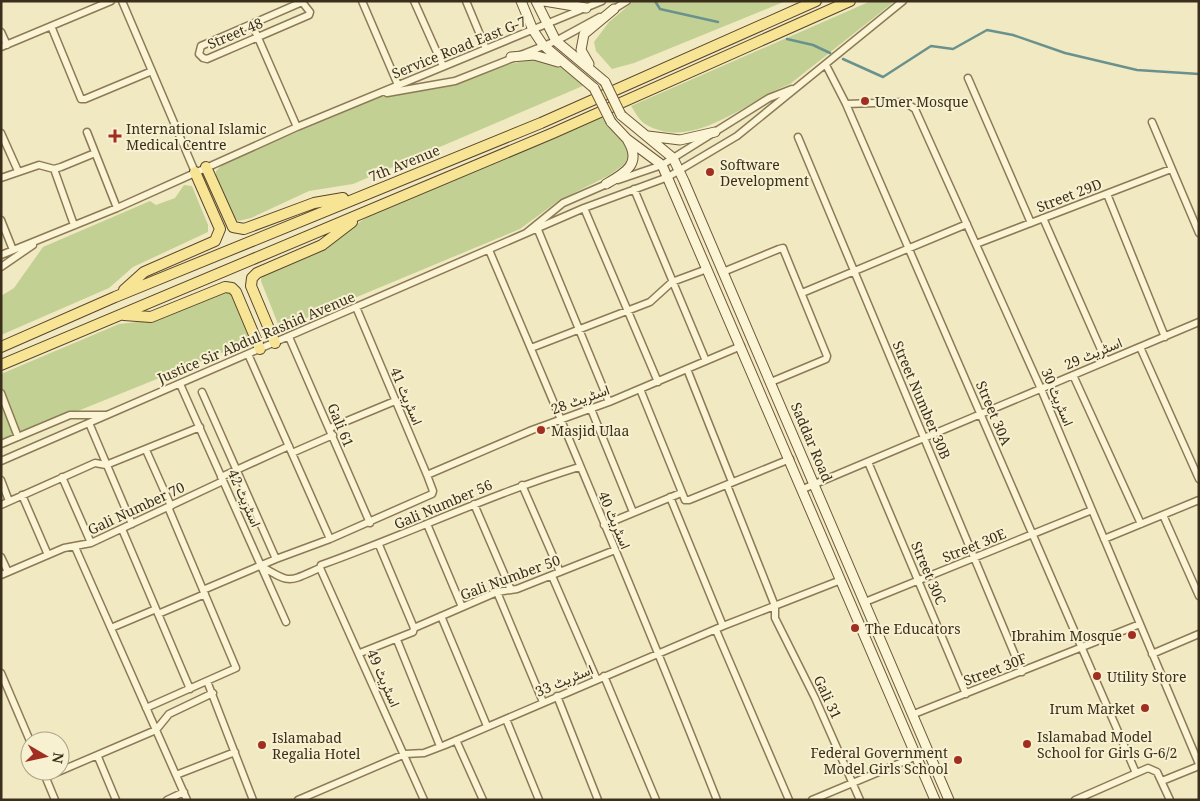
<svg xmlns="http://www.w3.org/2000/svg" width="1200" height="801" font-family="'Noto Serif',Vazirmatn,serif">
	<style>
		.green { fill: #c2d094 }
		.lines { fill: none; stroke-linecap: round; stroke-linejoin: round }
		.stream { stroke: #6a928d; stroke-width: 2.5 }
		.street-casing { stroke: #8c7a57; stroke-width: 9 }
		.secondary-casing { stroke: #6e5a3a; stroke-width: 11 }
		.primary-casing { stroke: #5a462b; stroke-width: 12 }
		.street { stroke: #fbf4d5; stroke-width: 6 }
		.secondary { stroke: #fbf4d5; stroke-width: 9 }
		.primary { stroke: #f8e495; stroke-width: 10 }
		.secondary-bridge-casing { stroke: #6e5a3a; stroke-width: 11; stroke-linecap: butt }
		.secondary-bridge { stroke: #fbf4d5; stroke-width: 9 }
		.poi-dot { fill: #a02f22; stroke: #f8f1d1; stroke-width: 2 }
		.labels { text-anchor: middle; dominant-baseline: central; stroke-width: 4; stroke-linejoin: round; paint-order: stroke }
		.street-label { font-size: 14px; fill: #3b2f1c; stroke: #f8f1d1 }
		.poi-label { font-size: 14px; fill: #3b2f1c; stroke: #f8f1d1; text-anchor: start }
	</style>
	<rect width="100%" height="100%" fill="#f1e9c1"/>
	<!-- green -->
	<path class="green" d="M634 1H786L634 63 612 69 596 51 594 42 609 22Z
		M871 1H895L790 84C747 100 693 153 645 124 639 120 635 112 631 106Z
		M535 59 562 67 585 85 353 184 309 191 251 218 238 221 233 217 216 177V171L225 162 381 97 461 81 510 64Z
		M600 115 630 151 629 161 608 176 558 201 520 229 280 329 261 281 262 274 334 241 368 216Z
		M184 185 192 186 208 225V232L133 267 109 288 1 335V296L14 288 43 247 150 201 156 205 175 198Z
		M232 288 252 336 246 343 1 442V374L119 324 146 321Z"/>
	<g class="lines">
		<!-- stream -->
		<path class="stream" d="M655 1 660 9 718 22
			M787 39 813 45 830 53
			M843 59 883 77 931 46 953 49 987 30 1013 35 1065 53 1137 70 1199 74"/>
		<!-- street casing -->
		<g class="street-casing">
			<path id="street" d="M122 1 195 172
				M362 1 398 85
				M414 1 443 66
				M466 1 486 49
				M302 2 310 12 309 15 207 59 203 58 199 54 201 46Z
				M611 11 627 1
				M252 24 297 127
				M51 26 81 99H85L152 71
				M1 32 7 45
				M1 47 111 1
				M826 65 846 104 1136 773
				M968 78 1031 223
				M387 93 455 81 556 41 600 17
				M846 104 905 102 915 109 1041 389 1199 764
				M1152 122 1199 233
				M87 132 117 208
				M1 133 18 171
				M798 137 1022 672
				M54 169 74 225
				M1 178 39 165 54 169 61 167 95 153
				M618 180 662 165 769 98 792 89
				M634 189 706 361
				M1107 194 1165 337
				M584 208 658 382
				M1043 218 1106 361
				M1 220 13 250
				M538 230 609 402
				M526 233 563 203 609 183
				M976 244 1171 169
				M489 250C567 433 644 615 717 800
				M1 255 117 208 297 127 602 1
				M1 267 33 245
				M723 272 779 249 783 248 784 251 827 356 826 359 771 382
				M802 293 967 224
				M289 337 370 523
				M1140 347 1199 479
				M531 348 650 302 672 282 707 269
				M248 354 330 539
				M687 369 732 482
				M1073 375 1141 524
				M180 384 286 622
				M640 389 685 500H689L790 459
				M202 392 276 559
				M1 393 18 437
				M591 409 633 512
				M89 423 132 524
				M330 428 395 401
				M1 444 70 415H106
				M146 450 171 506
				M292 453 333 435
				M1 461 584 208 668 177 737 136 903 1
				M868 462 966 694
				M427 475 532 430 609 402 741 346
				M62 477 91 543
				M221 477 289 446
				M1 480 9 501
				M522 485 560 572
				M727 485 775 606V618L815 698 860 800
				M803 489 1199 322
				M22 495 48 555
				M670 497 723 626
				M474 504 511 590
				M1 505 95 463 106 465 200 427
				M1163 515 1199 596
				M427 524 462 607
				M604 525 681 493
				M122 529 190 689
				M1104 539 1199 500
				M75 547 187 800
				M1 557 8 572
				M261 566C291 584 288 582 320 568L321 565C408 534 491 494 579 467
				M320 568 424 800
				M1 575 64 548 91 543 223 481
				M552 576 597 680
				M203 590 276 559 330 539 432 494 433 491 427 475 356 307
				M497 592 543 702
				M865 602 1092 510
				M158 614 205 594
				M441 616 487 726
				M111 628 156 609
				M414 628 497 592 517 589 615 550
				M716 630 789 800
				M397 640 440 746
				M360 653 413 632 414 628 379 545
				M1152 654 1199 634
				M1 673 30 741
				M604 676 656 800
				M207 681 253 800
				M557 696 598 800
				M146 708 236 668 168 507
				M914 714 1140 624
				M506 719 539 800
				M456 740 483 800
				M98 757 116 800
				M43 771 55 800
				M176 775 235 752
				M46 777 156 730 169 714 213 693
				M1162 781 1199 766
				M167 800 184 792
				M298 800 405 754 424 753 445 745 723 626 841 580
				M812 800 917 756
				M1075 800 1148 768 1157 772 1170 800"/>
		</g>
		<!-- secondary casing -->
		<g class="secondary-casing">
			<path id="secondary" d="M521 1 533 30 543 45 594 88
				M536 1 556 41 605 82
				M544 1 586 8
				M511 57 534 55 558 62
				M589 64 581 50 584 34 614 9
				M621 115 673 158 684 181 949 800
				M611 122 627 139 662 165 935 800
				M648 136 680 140 715 132
				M606 184C625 173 642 164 628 141"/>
		</g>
		<!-- primary casing -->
		<g class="primary-casing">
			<path id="primary" d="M206 167 233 227 244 229 314 203 343 198
				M124 290 144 272 215 241 220 229 195 172
				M124 315 151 317 225 287 232 288 236 292 260 349
				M275 343 251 286 252 278 257 273 322 245 352 222
				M1 347 115 297 541 123 816 1
				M1 365 553 133 850 1"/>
		</g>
		<!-- street -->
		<use href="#street" class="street"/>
		<!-- secondary -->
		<use href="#secondary" class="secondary"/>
		<!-- primary -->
		<use href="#primary" class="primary"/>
		<!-- secondary-bridge casing -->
		<g class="secondary-bridge-casing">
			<path id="secondary-bridge" d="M605 82 621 115
				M594 88 611 122"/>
		</g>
		<!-- secondary-bridge -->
		<use href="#secondary-bridge" class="secondary-bridge"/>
	</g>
	<!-- markers -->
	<g class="poi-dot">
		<circle cx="865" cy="101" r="5"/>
		<path d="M112.5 128.5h5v5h5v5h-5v5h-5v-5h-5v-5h5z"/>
		<circle cx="710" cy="172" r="5"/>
		<circle cx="541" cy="430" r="5"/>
		<circle cx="855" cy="628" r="5"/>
		<circle cx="1132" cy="635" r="5"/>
		<circle cx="1097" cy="676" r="5"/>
		<circle cx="1145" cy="708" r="5"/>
		<circle cx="1027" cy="744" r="5"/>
		<circle cx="262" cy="745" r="5"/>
		<circle cx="958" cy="760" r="5"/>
	</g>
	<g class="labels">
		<!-- street labels -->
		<g class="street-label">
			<text transform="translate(235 33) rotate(-23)">Street 48</text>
			<text transform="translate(459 47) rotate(-22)">Service Road East G-7</text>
			<text transform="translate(404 163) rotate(-22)">7th Avenue</text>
			<text transform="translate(1069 195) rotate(-21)">Street 29D</text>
			<text transform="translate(256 337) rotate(-23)">Justice Sir Abdul Rashid Avenue</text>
			<text transform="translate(1093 353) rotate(-23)">اسٹریٹ 29</text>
			<text transform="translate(407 396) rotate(67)">اسٹریٹ 41</text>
			<text transform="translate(1058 397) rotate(67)">اسٹریٹ 30</text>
			<text transform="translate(580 399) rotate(-20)">اسٹریٹ 28</text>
			<text transform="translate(922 400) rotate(67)">Street Number 30B</text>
			<text transform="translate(994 413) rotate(67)">Street 30A</text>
			<text transform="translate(341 425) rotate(67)">Gali 61</text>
			<text transform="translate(812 442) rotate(67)">Saddar Road</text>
			<text transform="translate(245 498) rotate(66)">اسٹریٹ 42</text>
			<text transform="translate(443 504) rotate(-23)">Gali Number 56</text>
			<text transform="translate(136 508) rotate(-25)">Gali Number 70</text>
			<text transform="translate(615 520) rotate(67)">اسٹریٹ 40</text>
			<text transform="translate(974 545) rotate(-22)">Street 30E</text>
			<text transform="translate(929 573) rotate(67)">Street 30C</text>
			<text transform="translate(510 577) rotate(-20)">Gali Number 50</text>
			<text transform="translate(995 669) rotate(-21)">Street 30F</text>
			<text transform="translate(384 678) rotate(66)">اسٹریٹ 49</text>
			<text transform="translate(564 680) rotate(-23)">اسٹریٹ 33</text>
			<text transform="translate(828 697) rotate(65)">Gali 31</text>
		</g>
		<!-- poi labels -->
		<g class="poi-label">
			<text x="875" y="101">Umer Mosque</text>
			<text x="126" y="128">International Islamic<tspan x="126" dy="16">Medical Centre</tspan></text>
			<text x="720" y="164">Software<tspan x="720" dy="16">Development</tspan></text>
			<text x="551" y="430">Masjid Ulaa</text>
			<text x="865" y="628">The Educators</text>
			<text x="1122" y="635" text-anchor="end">Ibrahim Mosque</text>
			<text x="1107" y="676">Utility Store</text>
			<text x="1135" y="708" text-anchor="end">Irum Market</text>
			<text x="1037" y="736">Islamabad Model<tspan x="1037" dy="16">School for Girls G-6/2</tspan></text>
			<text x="272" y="737">Islamabad<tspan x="272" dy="16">Regalia Hotel</tspan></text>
			<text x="948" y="752" text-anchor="end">Federal Government<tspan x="948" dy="16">Model Girls School</tspan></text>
		</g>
	</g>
	<!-- border -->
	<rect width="1200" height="801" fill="none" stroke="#3b2f1c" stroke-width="5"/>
	<!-- north arrow -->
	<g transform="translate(45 756) rotate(99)"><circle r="24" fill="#f8f1d1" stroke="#aca389"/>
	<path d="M0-4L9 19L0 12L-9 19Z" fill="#a02f22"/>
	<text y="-8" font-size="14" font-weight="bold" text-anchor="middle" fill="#3b2f1c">N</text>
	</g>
</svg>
